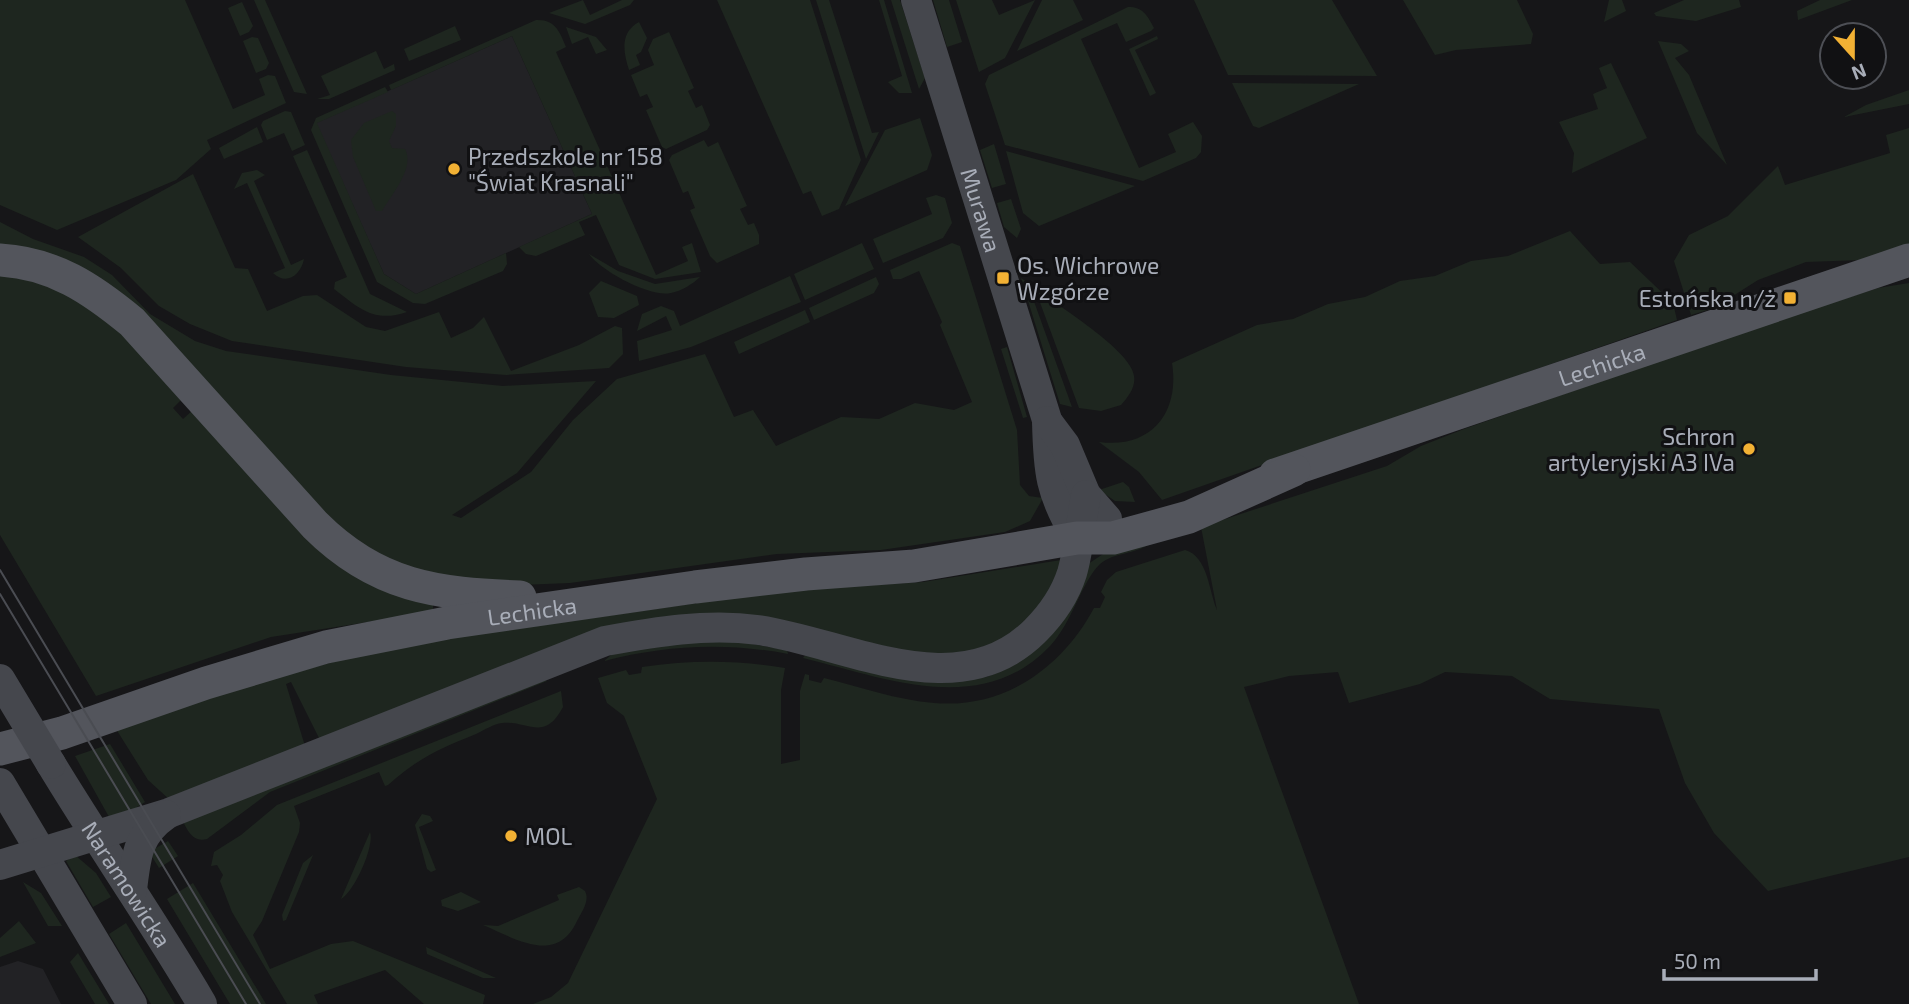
<svg xmlns="http://www.w3.org/2000/svg" width="1909" height="1004" font-family="'Exo 2',sans-serif">
	<style>
		.built { fill: #222225 }
		.green { fill: #1e261f }
		.lines { fill: none; stroke-linecap: round; stroke-linejoin: round }
		.secondary { stroke: #45474d; stroke-width: 30 }
		.primary { stroke: #53555c; stroke-width: 33 }
		.tram { stroke: #4a4c52; stroke-width: 2 }
		.secondary-bridge { stroke: #45474d; stroke-width: 30 }
		.poi-dot { fill: #f2b134; stroke: #111113; stroke-width: 2.5 }
		.labels { text-anchor: middle; dominant-baseline: central; stroke-width: 6; stroke-linejoin: round; paint-order: stroke }
		.poi-label { font-size: 23px; fill: #a8adb8; stroke: #111113; text-anchor: start }
		.street-label { font-size: 23px; fill: #a8adb8; stroke: #111113 }
	</style>
	<rect width="100%" height="100%" fill="#161618"/>
	<!-- built -->
	<path class="built" d="M512 36 592 214 416 294 384 274 316 123Z
		M18 961 43 969 61 1004H0V967Z"/>
	<!-- green -->
	<path class="green" d="M0 0H185L233 109 265 95 259 79 268 75 275 76 286 103 207 140 211 149 176 180 57 230 0 205Z
		M254 0H265L307 94 294 92Z
		M583 0 590 15 622 0H634L630 5 585 24 549 13Z
		M717 0H810L861 160 839 209 822 216 811 191 803 194Z
		M816 0H829L872 133 879 132 866 159Z
		M879 0H884L912 93H899L888 82 902 76Z
		M891 0H900L925 78 919 89Z
		M933 0H949L962 42 947 47Z
		M956 0H992L999 15 1035 0 1005 58 979 72Z
		M1042 0H1073L1083 20 1017 51Z
		M1194 0H1332L1377 76 1228 75Z
		M1403 0H1517L1533 34 1531 44 1456 50 1435 55Z
		M1609 0H1622L1626 11 1604 22Z
		M1684 0H1739L1741 7 1696 21 1656 16 1654 13Z
		M1820 0H1852L1798 20 1797 11Z
		M242 2 253 26 249 32 240 36 228 8Z
		M1128 7C1143 7 1147 15 1154 28L1151 31 1126 42 1117 23 1081 39 1139 168 1176 152 1168 134 1193 122 1202 136 1201 152 1196 158 1143 181 1005 145 985 84 989 75Z
		M536 20C555 19 560 32 566 47L556 52 656 275 688 261 682 247 692 243 701 272 655 279 619 265 596 215 579 222 585 235 536 256 526 254 519 247 592 214 512 36 391 90 389 85Z
		M639 22 647 38 641 52 636 55 640 65 629 70C623 52 620 32 639 22Z
		M455 26 461 40 409 61 404 49Z
		M566 27 596 37 607 50 596 54 588 37 572 44Z
		M669 32 694 88 688 91 696 108 702 105 710 125 707 130 666 149 662 147 646 110 653 107 647 94 640 97 631 75 654 65 648 50 653 39Z
		M1157 36 1158 39 1135 50 1156 93 1150 96 1129 49Z
		M252 37 258 38 269 63 266 69 256 73 243 41Z
		M1658 41 1681 44 1689 51 1675 58 1689 75 1727 165 1697 133Z
		M376 51 384 69 394 64 395 70 329 99H317L330 95 321 76Z
		M1611 63 1647 138 1572 173 1574 153 1559 122 1598 109 1593 94 1607 88 1599 68Z
		M1232 83 1359 84 1259 128 1253 126Z
		M385 87 388 92 317 123 384 274 416 294 506 253 507 264 503 271 425 304 413 303 377 282 311 130 316 118Z
		M1909 90V104L1844 117 1866 105Z
		M285 111 291 112 305 145 292 151 284 133 267 140 261 125 263 121Z
		M392 111 396 114V126L389 141 392 148 405 149C415 168 392 194 382 211H376L353 157 351 140 364 123Z
		M920 118 932 155 927 170 845 206 885 130Z
		M257 127 263 142 224 159 219 148Z
		M1909 128V246L1862 260 1806 262 1758 280 1714 308 1691 315 1674 261 1689 235 1728 216 1778 166 1785 185 1890 153 1886 135Z
		M704 140 708 147 718 142 747 206 740 209 748 225 754 223 759 235V244L717 263 710 256 690 210 695 208 688 191 683 193 669 160 672 155Z
		M994 144 1006 184 992 188 980 150Z
		M307 150 370 294 407 312C374 323 360 309 334 289L335 282 347 277 293 156Z
		M1006 151 1135 186 1039 226 1023 213Z
		M257 170 265 175 254 181 291 265 304 259C301 275 286 286 273 273L285 268 247 183 234 189 242 173Z
		M193 174 235 268 248 269 267 311 303 296 317 295 366 327 385 331 439 312 451 338 473 328 484 317 511 371 579 345 615 326 622 328 623 354 609 368 506 375 406 367 232 341 190 324 159 306 121 268 78 237Z
		M936 195 945 198 952 223 943 238 883 263 873 239 932 214 926 198Z
		M1011 199 1021 229 1017 238 1004 227 997 203Z
		M0 222 33 239 84 257 112 275 150 314 195 341 226 351 391 375 503 386 596 381 517 473 452 515 461 518 531 472 573 420 617 379 705 354 734 417 753 410 776 446 841 417 879 419 915 403 954 410 972 402 940 325 942 322 919 271 901 279H893L890 270 952 243 960 246 1017 430 1020 485 1029 496 1043 498 1030 521 1005 532 881 550 777 554 570 583 496 586 397 566 344 533 127 300 0 245Z
		M1570 231 1600 264 1630 262 1673 303 1677 320 1162 500 1139 472 1099 442C1151 449 1180 413 1172 363L1257 325 1293 319 1328 304 1365 297 1400 281 1435 276 1471 261 1508 256Z
		M862 243 874 269 805 300 794 274Z
		M589 254 618 271 655 284 700 277C693 284 681 291 671 293 651 298 601 271 589 254Z
		M0 271 86 299 184 397 173 408 183 419 194 409 433 604V612L271 637 96 696 0 535Z
		M790 276 801 302 691 347 639 361 637 341 672 330 666 316 637 331 642 314 661 306 674 311 680 326Z
		M876 277 879 284 874 293 814 320 809 308Z
		M1021 278 1027 282 1072 407 1060 404Z
		M601 281 637 296 639 305 614 318 598 317 589 293Z
		M1909 283V857L1768 891 1714 833 1685 783 1659 709 1550 699 1512 676 1445 672 1420 684 1349 703 1338 672 1289 676 1244 687 1359 1004H533L551 997 568 983 657 799 624 716 607 703 598 678 626 670 629 675 641 673 642 667C691 660 736 660 785 668L781 690V764L800 760V691L805 674 809 675V680L821 683 824 678C860 687 897 700 934 703 1004 709 1062 668 1094 608H1100L1105 597 1101 592 1107 580 1116 572 1185 550C1208 556 1209 592 1217 610L1201 527 1387 466 1421 446 1464 429 1762 325 1878 288Z
		M1035 289C1056 304 1132 351 1134 376 1136 387 1128 397 1121 405L1101 411 1079 408Z
		M805 310 810 322 739 354 734 342Z
		M1007 347 1027 417 1023 418 1001 349Z
		M1123 482 1129 487 1135 502 1115 501 1099 490Z
		M1149 544C1134 555 1114 552 1100 564 1082 581 1072 623 1050 646 982 718 885 678 803 658L806 654 936 682 987 677 1018 663 1046 641 1088 564 1109 550Z
		M1061 560 1056 584 1017 636 940 660 734 616 320 740 291 682 286 684 305 746 170 800 148 780 116 729 223 692 388 647 782 591 923 582Z
		M724 639 787 650 788 654C725 642 665 645 604 661L616 651Z
		M542 679 547 681 270 792 207 839C193 843 188 831 182 820Z
		M561 691 563 707C544 743 528 720 502 723 494 724 484 730 476 734 437 750 420 757 388 785L385 786 379 772 294 806 300 823 299 832 262 921 253 935 270 969 331 944 353 941 485 995 483 1004H424L385 970 314 995 318 1004H287L232 912 220 881 223 875 217 865 211 866 214 852 241 835 277 805Z
		M110 744 145 802 128 813 109 817 75 756Z
		M422 814 430 816 433 821 419 827 436 870 431 872 427 869 415 825Z
		M370 832C375 846 354 892 341 899Z
		M168 841 178 856 159 868 149 852Z
		M75 855 96 873 111 897 93 907 66 861Z
		M313 855 286 920 283 921 282 915 303 863Z
		M23 882 41 893 62 926H48Z
		M193 883 266 1004H230L167 899Z
		M579 887 585 891C590 901 582 911 577 921 557 965 516 939 483 925L498 926 559 900 557 895Z
		M461 892 481 902 458 911 442 906 441 900Z
		M19 921 36 943 0 957V938Z
		M126 923 175 1004H151L109 934Z
		M426 947 496 978H483L427 954Z
		M78 953 109 1004H95L70 962Z"/>
	<g class="lines">
		<!-- secondary -->
		<g class="secondary">
			<path id="s1" d="M916 0 1047 420C1048 472 1050 493 1077 538"/>
			<path d="M1047 421 1065 445 1086 495 1107 519"/>
			<path id="s2" d="M51 764C100 845 154 922 202 1004"/>
			<path d="M0 783 132 1004"/>
			<path d="M0 865 169 813 605 641C655 632 706 623 758 630 847 643 958 708 1035 631 1050 616 1065 595 1072 573 1079 549 1081 520 1086 495"/>
			<path d="M132 890C136 857 137 835 166 815"/>
		</g>
		<!-- primary -->
		<g class="primary">
			<path d="M0 260C54 263 92 289 132 322L315 525C377 587 437 594 520 597"/>
			<path id="s3" d="M1275 475 1909 260"/>
			<path id="s4" d="M0 749 62 733 206 683 326 647 447 623 695 587 806 574 914 566 1077 538H1113L1189 517 1294 470"/>
		</g>
		<!-- tram -->
		<path class="tram" d="M0 570 260 1004
			M0 594 246 1004"/>
		<!-- secondary-bridge -->
		<path class="secondary-bridge" d="M0 679 51 764"/>
	</g>
	<!-- markers -->
	<g class="poi-dot">
		<circle cx="454" cy="169" r="7"/>
		<rect x="996" y="271" width="14" height="14" rx="3.5"/>
		<rect x="1783" y="291" width="14" height="14" rx="3.5"/>
		<circle cx="1749" cy="449" r="7"/>
		<circle cx="511" cy="836" r="7"/>
	</g>
	<g class="labels">
		<!-- poi labels -->
		<g class="poi-label">
			<text x="468" y="156">Przedszkole nr 158<tspan x="468" dy="26">"Świat Krasnali"</tspan></text>
			<text x="1017" y="265">Os. Wichrowe<tspan x="1017" dy="26">Wzgórze</tspan></text>
			<text x="1776" y="298" text-anchor="end">Estońska n/ż</text>
			<text x="1735" y="436" text-anchor="end">Schron<tspan x="1735" dy="26">artyleryjski A3 IVa</tspan></text>
			<text x="525" y="836">MOL</text>
		</g>
		<!-- street labels -->
		<g class="street-label">
			<text stroke="none"><textPath href="#s1" startOffset="220">Murawa</textPath></text>
			<text stroke="none"><textPath href="#s3" startOffset="345">Lechicka</textPath></text>
			<text stroke="none"><textPath href="#s4" startOffset="551">Lechicka</textPath></text>
			<text stroke="none"><textPath href="#s2" startOffset="142">Naramowicka</textPath></text>
		</g>
	</g>
	<!-- north arrow -->
	<g transform="translate(1853 56) rotate(159)"><circle r="33" fill="#111113" stroke="#4d4f55" stroke-width="2"/>
	<path d="M0-5L12 26L0 18L-12 26Z" fill="#f2b134"/>
	<text y="-10" font-size="19" font-weight="bold" text-anchor="middle" fill="#a8adb8">N</text>
	</g>
	<!-- scale -->
	<path d="M1664 969v10h152v-10" fill="none" stroke="#a8adb8" stroke-width="3.5"/>
	<text x="1674" y="969" font-size="21" fill="#a8adb8" stroke="#111113" stroke-width="5" paint-order="stroke">50 m</text>
</svg>
